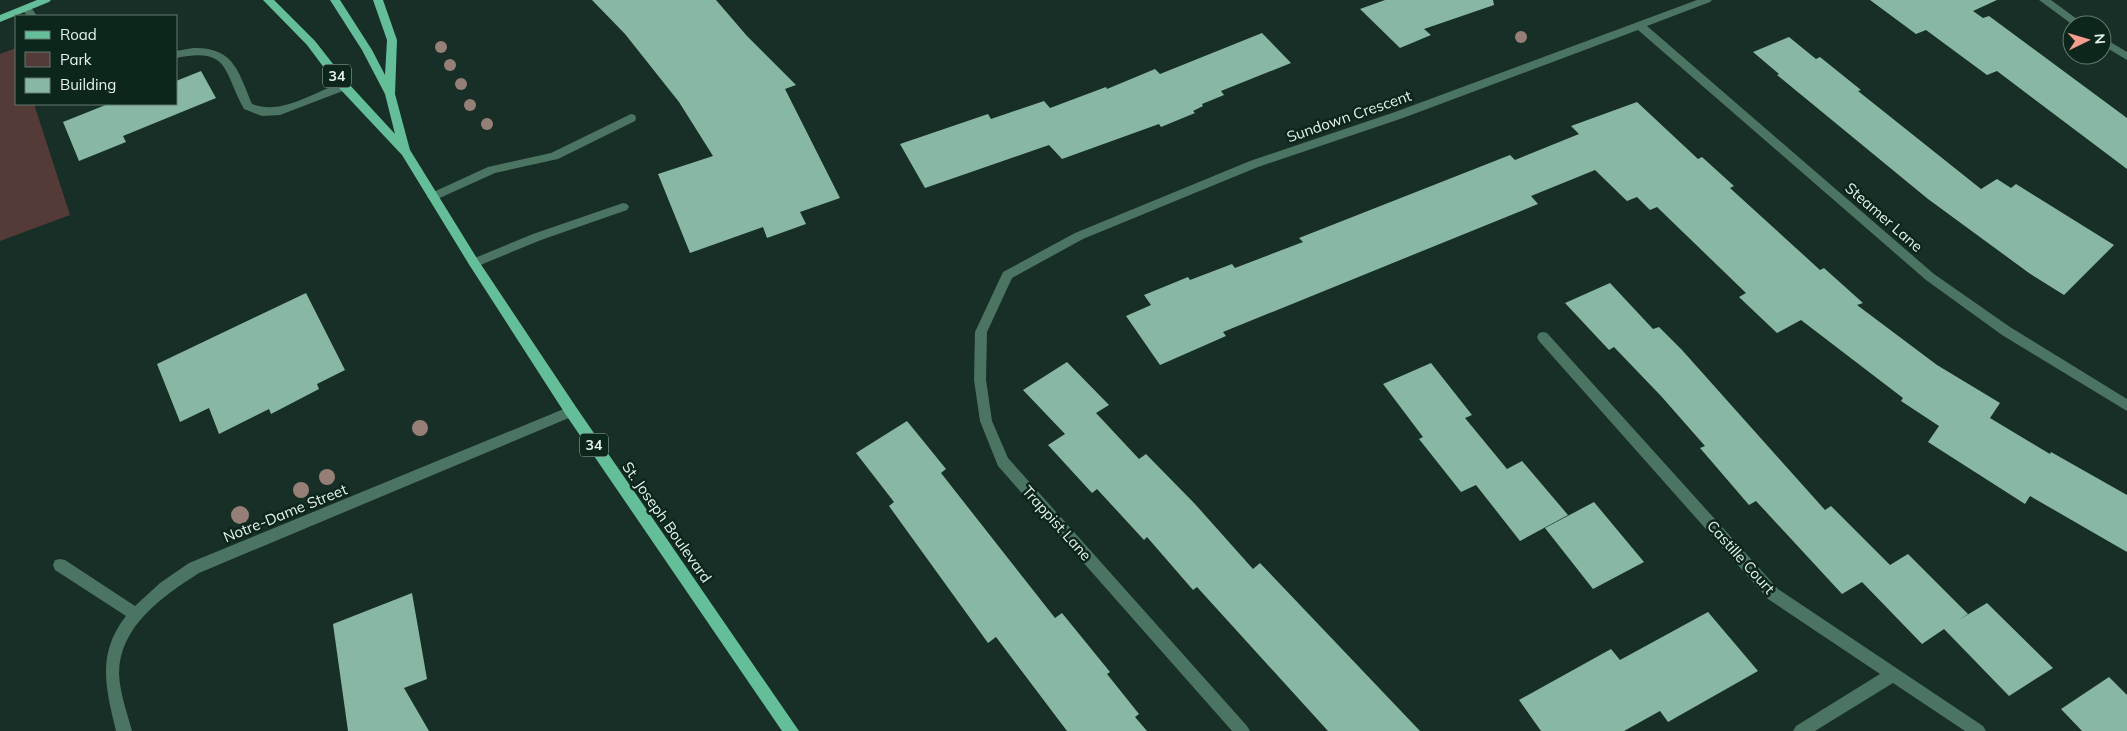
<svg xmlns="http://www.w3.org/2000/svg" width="2127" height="731" font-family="Mulish,sans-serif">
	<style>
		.green { fill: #553b37 }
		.building { fill: #88b8a3 }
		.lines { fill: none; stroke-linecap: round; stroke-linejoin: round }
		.minor { fill: #4b7462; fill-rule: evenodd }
		.major { fill: #64be9a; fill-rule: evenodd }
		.tree { fill: #967f76 }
		.labels { text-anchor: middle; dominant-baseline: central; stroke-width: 5; stroke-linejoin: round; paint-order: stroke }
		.shield { fill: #0d261c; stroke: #a4b5ad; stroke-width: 1 }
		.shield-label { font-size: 14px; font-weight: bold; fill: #e4f2eb }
		.street-label { font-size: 15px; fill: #e4f2eb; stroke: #0d261c }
	</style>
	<rect width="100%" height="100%" fill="#172f26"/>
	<!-- green -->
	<path class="green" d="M16 48V104H34L70 215 0 241V54Z"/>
	<!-- building -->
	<path class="building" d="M592 0H716L747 36 796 85 785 89 840 198 800 212 806 224 767 238 763 227 690 253 658 174 713 156 679 102 625 34Z
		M1385 0H1493L1494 5 1424 29 1431 35 1400 48 1360 9Z
		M1870 0H1997L1973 11 1983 18 1989 16 2127 118V169L1997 71 1987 75 1926 30 1916 34Z
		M1262 33 1291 63 1221 91 1224 95 1202 104 1203 106 1193 111 1195 113 1161 127 1159 124 1062 159 1049 145 925 188 900 144 988 114 991 119 1044 101 1050 108 1106 87 1107 89 1155 69 1160 74Z
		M1789 37 1816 59 1820 57 1861 90 1858 91 1981 189 1997 179 2011 188 2016 184 2114 245 2064 295 2029 273 1928 199 1777 75 1779 74 1753 52Z
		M201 71 216 98 123 136 126 142 79 161 63 122 108 104H176V81Z
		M1637 102 1698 159 1702 157 1734 186 1730 188 1820 270 1824 268 1863 303 1857 305 1937 365 2000 403 1990 418 2050 454 2051 452 2127 495V552L2030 496 2025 504 1928 442 1939 426 1901 401 1903 398 1801 320 1777 333 1739 297 1746 293 1657 207 1650 210 1637 197 1627 201 1595 170 1531 196 1538 204 1223 332 1226 336 1160 365 1126 316 1151 305 1144 295 1188 277 1190 280 1232 264 1235 268 1303 242 1299 238 1510 155 1515 160 1579 134 1571 126Z
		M1610 283 1653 329 1659 327 1682 350 1825 510 1831 506 1890 565 1908 554 1968 614 1957 621 1987 603 2053 668 2009 696 1944 629 1922 644 1862 582 1842 594 1756 501 1749 505 1700 448 1705 446 1661 396 1614 347 1609 350 1565 303Z
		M306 293 345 370 317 384 319 389 271 414 269 409 219 434 209 408 180 422 157 364Z
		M1067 362 1109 405 1096 413 1139 459 1146 454 1195 504 1253 569 1260 563 1420 731H1328L1197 587 1193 590 1147 537 1144 540 1097 489 1092 493 1048 445 1065 434 1023 390Z
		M1431 363 1472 415 1465 418 1507 469 1522 461 1568 515 1520 541 1476 485 1461 492 1419 439 1423 437 1383 384Z
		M907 421 946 469 941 473 1055 618 1062 613 1110 672 1107 674 1139 714 1135 717 1147 731H1067L996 637 988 643 889 506 894 502 856 453Z
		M1594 502 1644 562 1593 589 1545 528Z
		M412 593 427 679 404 688 429 731H348L333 624Z
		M1708 612 1758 671 1668 722 1660 711 1624 731H1541L1519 700 1611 649 1620 660Z
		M2109 677 2127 695V731H2082L2061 709Z"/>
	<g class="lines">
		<!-- minor -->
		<path class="minor" d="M1697 0H1712L1710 2 1647 26 1934 274 2010 327 2127 399V411L2002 335 1926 280 1638 30 1403 118 1258 167 1083 239 1012 278 987 332 986 380 992 421 1008 458 1247 726 1250 731H1232L998 466 980 421 974 380 975 332 1003 272 1075 233 1250 161 1395 112Z
			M2039 0H2051L2085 25H2073Z
			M26 5 30 6 37 16H27L21 8Z
			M2102 37 2127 52V60L2102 45Z
			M193 48C234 47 238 71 252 104 282 116 315 91 344 82L349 86 348 89 280 115 262 116 244 109C223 71 230 47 176 58V51Z
			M631 114 635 115 636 118 635 121 558 159 495 173 433 201 427 197 429 194 488 167 551 153Z
			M623 203 627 204 629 207 627 210 541 240 478 266H470L468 263 470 260 533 234Z
			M1543 332 1547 333 1778 589 1983 726 1986 731H1965L1893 683 1815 731H1793L1796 726 1880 674 1768 599 1539 341 1537 337 1539 333Z
			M571 406 576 407 577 411 576 415 199 573C163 596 119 626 119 674 120 693 127 713 132 731H116C106 689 96 654 126 616L55 570 53 565 55 560 60 559 65 560 135 606 160 583 189 563Z"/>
		<!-- major -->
		<path class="major" d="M37 0H51L49 2 0 22V15Z
			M263 0H274L315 41 348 83 395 134 385 94 362 50 330 0H340L372 50 385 75 387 40 373 0H383L397 40 395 94 410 150 478 260 576 407 799 731H782L566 415 470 266 402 155 340 89 307 45Z"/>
	</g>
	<!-- trees -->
	<g class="tree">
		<circle cx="1521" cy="37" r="6"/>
		<circle cx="441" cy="47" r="6"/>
		<circle cx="450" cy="65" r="6"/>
		<circle cx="461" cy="84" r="6"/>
		<circle cx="470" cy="105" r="6"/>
		<circle cx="487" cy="124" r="6"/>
		<circle cx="420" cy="428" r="8"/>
		<circle cx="327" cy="477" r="8"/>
		<circle cx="301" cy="490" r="8"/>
		<circle cx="240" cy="515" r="9"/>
	</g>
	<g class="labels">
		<!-- shield labels -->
		<g class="shield">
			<rect x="323" y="64.5" width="28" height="23" rx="4"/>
			<rect x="580" y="433.5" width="28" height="23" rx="4"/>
		</g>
		<g class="shield-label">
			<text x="337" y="76">34</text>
			<text x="594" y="445">34</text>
		</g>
		<!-- street labels -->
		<g class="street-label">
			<text transform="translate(1349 116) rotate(-19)">Sundown Crescent</text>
			<text transform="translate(1884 217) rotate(41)">Steamer Lane</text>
			<text transform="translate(285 513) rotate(-22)">Notre-Dame Street</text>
			<text transform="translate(667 522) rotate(55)">St. Joseph Boulevard</text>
			<text transform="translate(1057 523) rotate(48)">Trappist Lane</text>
			<text transform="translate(1741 557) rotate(48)">Castille Court</text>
		</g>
	</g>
	<!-- legend -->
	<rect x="15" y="15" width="162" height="90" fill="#0d261c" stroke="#63786f"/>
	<rect x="25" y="31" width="25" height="8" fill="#64be9a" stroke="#63786f"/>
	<text x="60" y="40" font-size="15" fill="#e4f2eb">Road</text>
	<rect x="25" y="52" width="25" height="15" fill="#553b37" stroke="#63786f"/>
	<text x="60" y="65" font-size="15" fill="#e4f2eb">Park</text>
	<rect x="25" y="78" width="25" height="15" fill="#88b8a3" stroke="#63786f"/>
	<text x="60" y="90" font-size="15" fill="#e4f2eb">Building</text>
	<!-- north arrow -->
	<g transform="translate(2087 40) rotate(85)"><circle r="24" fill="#0d261c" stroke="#63786f"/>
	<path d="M0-4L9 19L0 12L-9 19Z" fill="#f59d8f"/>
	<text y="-8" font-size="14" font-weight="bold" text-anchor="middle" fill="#e4f2eb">N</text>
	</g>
</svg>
